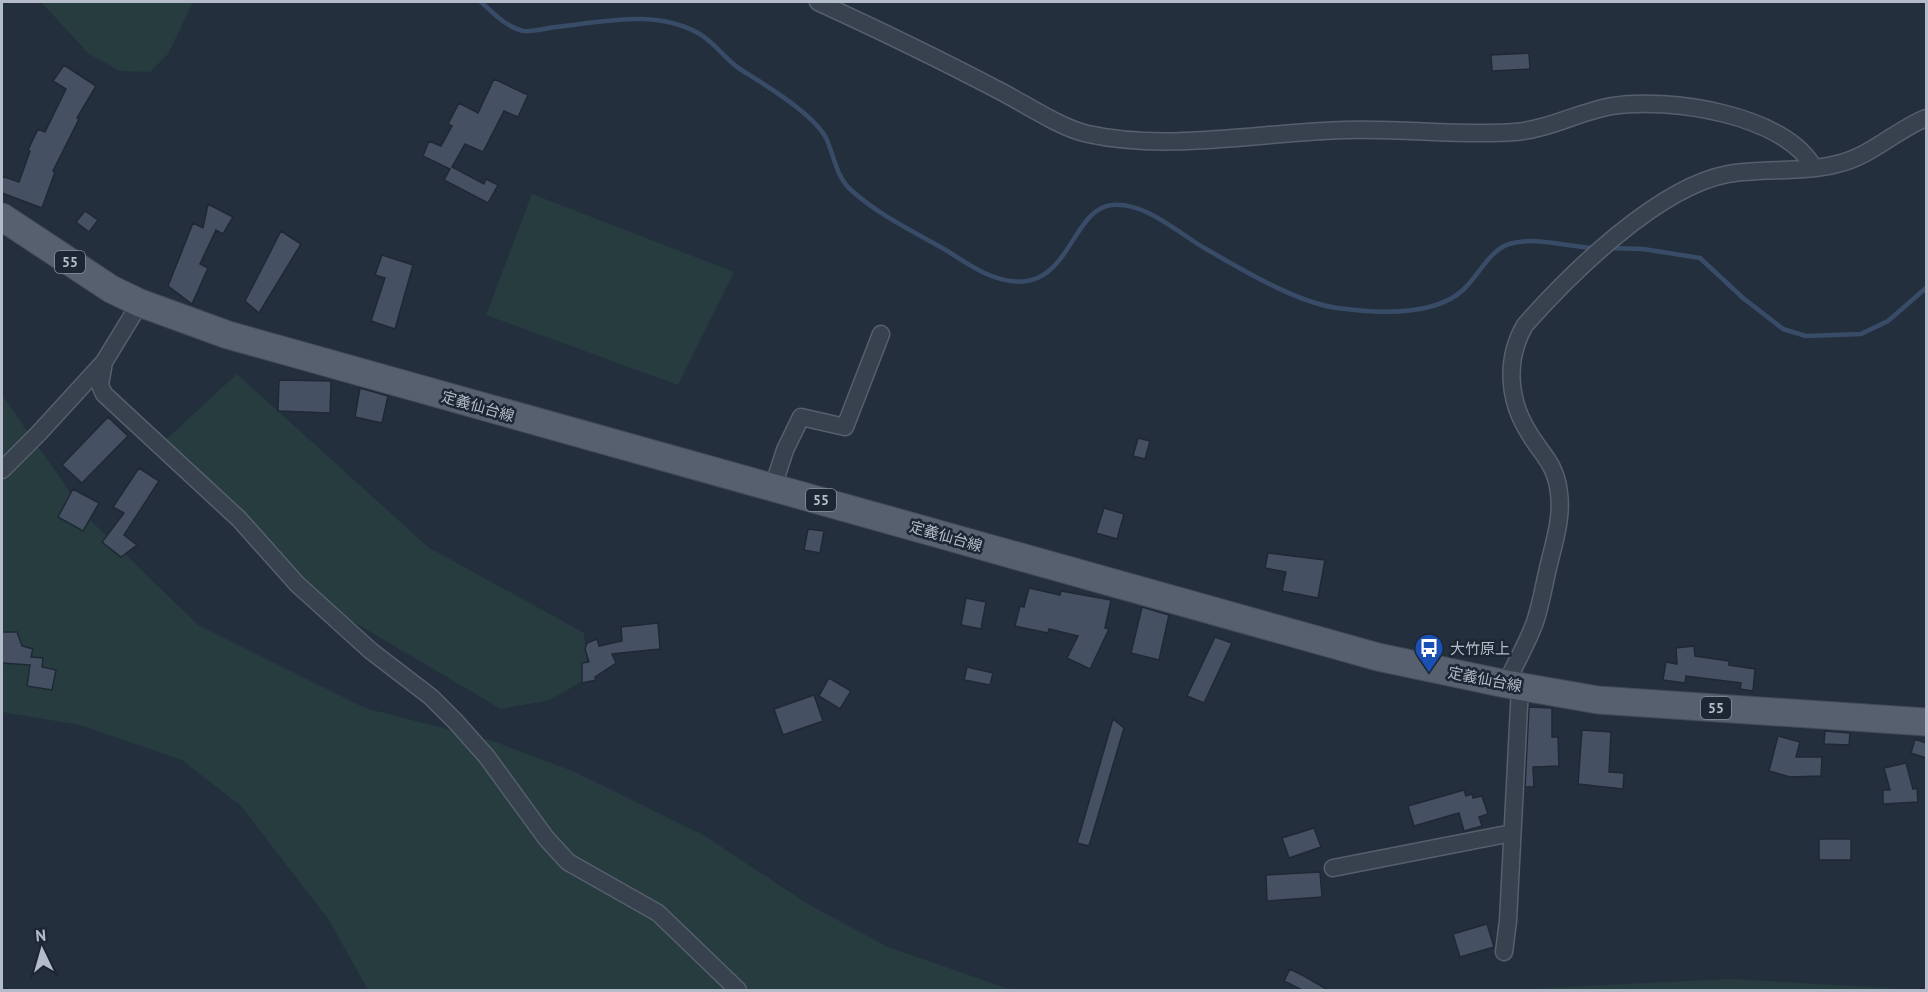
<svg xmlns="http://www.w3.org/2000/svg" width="1928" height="992" font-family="'PT Sans','Noto Sans JP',sans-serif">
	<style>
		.green { fill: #263c3f }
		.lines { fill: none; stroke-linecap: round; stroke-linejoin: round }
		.stream { stroke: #394c67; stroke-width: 4.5 }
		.building { fill: #455162; stroke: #1f2835; stroke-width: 1.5 }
		.street-casing { stroke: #565f6c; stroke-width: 19 }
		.primary-casing { stroke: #414a57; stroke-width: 29 }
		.street { stroke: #38414e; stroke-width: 16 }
		.primary { stroke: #56606e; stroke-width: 27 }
		.labels { text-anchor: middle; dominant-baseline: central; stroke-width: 5; stroke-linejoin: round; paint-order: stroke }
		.shield { fill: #1d2633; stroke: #878f9c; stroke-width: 1.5 }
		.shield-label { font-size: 14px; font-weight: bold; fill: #b4bcc9 }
		.street-label { font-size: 15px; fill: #b4bcc9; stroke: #1d2633 }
		.poi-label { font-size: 15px; fill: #b4bcc9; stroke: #1d2633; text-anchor: start }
	</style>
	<rect width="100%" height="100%" fill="#242f3e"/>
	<!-- green -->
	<path class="green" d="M41 2H193L168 54 150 72 120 71 89 54Z
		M532 194 734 272 678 385 486 315Z
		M237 374 428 547 584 633 588 678 550 700 501 709 342 615 161 444Z
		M2 395 88 518 198 625 365 708 493 741 575 772 705 836 806 903 888 947 1006 988 1036 990H368L329 920 241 806 182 760 80 725 2 712Z
		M1730 979 1924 990H1515L1545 988Z"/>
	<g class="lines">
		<!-- stream -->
		<path class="stream" d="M481 2C492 12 507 28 524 31 533 32 547 28 556 27 603 22 655 9 698 33 715 42 726 61 743 71 767 86 810 112 825 136 834 153 835 175 850 189 877 214 912 231 944 249 959 258 974 269 989 275 1070 308 1067 209 1112 205 1146 202 1178 233 1206 249 1243 270 1295 302 1337 308 1374 313 1434 317 1463 290 1478 276 1490 250 1509 244 1535 236 1568 247 1594 248
			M1609 248 1643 249 1700 258 1743 298 1783 329 1806 336 1861 334 1888 321 1926 288"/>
	</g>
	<!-- building -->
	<path class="building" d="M1529 53 1530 69 1492 71 1491 55Z
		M64 65 96 86 77 118 79 119 53 171 55 172 42 208 2 193V176L19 182 30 151 28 150 38 129 45 132 66 89 53 81Z
		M494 79 528 95 518 117 504 111 483 152 465 144 452 167 484 184 486 179 498 185 488 203 444 180 450 169 423 156 429 141 441 146 452 126 448 124 459 103 478 113Z
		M208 204 233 217 223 234 216 230 200 264 208 268 192 304 168 286 193 223 203 228Z
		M85 211 98 220 89 232 76 222Z
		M281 231 301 244 259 313 245 301Z
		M382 255 413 265 395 329 371 321 385 278 375 275Z
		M279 380 331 381 330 413 278 411Z
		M360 388 388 396 382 423 355 417Z
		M108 417 128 436 82 483 62 465Z
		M1138 438 1150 441 1145 459 1133 456Z
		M139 468 159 481 124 535 137 545 121 557 102 542 124 513 113 507Z
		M73 489 99 503 83 531 58 517Z
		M1104 508 1124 514 1117 539 1096 533Z
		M808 529 824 531 820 553 804 550Z
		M1268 553 1325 560 1318 598 1282 591 1286 572 1265 568Z
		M1029 588 1060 595 1061 591 1111 600 1105 628 1109 629 1090 669 1067 658 1078 636 1049 629 1048 633 1015 626 1020 606 1024 607Z
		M966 598 986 602 981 629 961 625Z
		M1142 607 1169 615 1159 660 1131 653Z
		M658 623 660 649 612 654 616 663 595 677 596 680 582 683V663L589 662 585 649 587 643 597 639 599 646 622 641 621 627Z
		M2 632H17L22 646 33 649 31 657 43 658 42 667 56 670 52 690 27 686 30 665 2 663Z
		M1215 637 1232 643 1204 703 1187 696Z
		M1694 646 1695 656 1729 661V665L1755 669 1753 691 1740 689 1741 683 1686 676 1685 683 1663 680 1666 662 1677 664 1676 648Z
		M967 667 993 673 990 685 964 680Z
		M829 678 851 691 840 709 819 696Z
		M814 695 823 721 783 735 774 709Z
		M1529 707 1552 708V737H1558L1559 766 1533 767 1534 787H1525Z
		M1113 719 1124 728 1089 846 1077 843Z
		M1582 730 1611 732 1609 772 1624 773 1623 789 1578 784Z
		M1825 731 1850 733 1849 745 1824 744Z
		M1778 736 1800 742 1796 757H1822L1821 776 1790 777 1769 771Z
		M1915 739 1926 743V758L1911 753Z
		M1906 763 1913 789 1917 788 1918 802 1883 804V790H1890L1884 768Z
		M1464 790 1466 796 1472 794 1473 798 1482 796 1488 814 1479 817 1482 826 1464 831 1459 813 1414 826 1408 806Z
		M1314 828 1321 847 1289 858 1282 838Z
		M1819 839H1851V860H1819Z
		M1320 872 1322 897 1267 901 1266 875Z
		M1487 924 1494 947 1460 957 1453 934Z
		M1290 969 1304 976 1328 990H1302L1284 981Z"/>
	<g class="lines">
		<!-- street casing -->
		<g class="street-casing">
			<path id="street" d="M818 2C879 30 939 59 998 90 1024 103 1060 128 1088 134 1169 152 1263 132 1346 130 1403 128 1459 136 1515 132 1549 129 1579 112 1612 106 1668 97 1785 114 1814 168
				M104 362 100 385 104 394 239 519 297 584 371 651 431 697 456 722 487 757 546 838 568 862 658 913 738 990
				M2 470 39 433 104 362 140 303
				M773 487 785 450 801 417 845 427 881 334
				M1506 684C1515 664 1527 644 1535 622 1542 601 1545 578 1551 556 1556 536 1562 514 1559 493 1556 464 1542 455 1529 433 1508 400 1505 359 1525 325 1571 273 1658 187 1728 174 1764 168 1802 173 1837 164 1870 157 1896 130 1926 118
				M1333 868 1512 833
				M1504 952 1508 921 1520 687"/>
		</g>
		<!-- primary casing -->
		<g class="primary-casing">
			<path id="primary" d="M2 217 111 289 140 303 228 335 1378 657 1506 684 1598 700 1926 722"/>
		</g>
		<!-- street -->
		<use href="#street" class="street"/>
		<!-- primary -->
		<use href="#primary" class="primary"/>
	</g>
	<!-- icons -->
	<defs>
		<g id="bus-pin" transform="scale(1.5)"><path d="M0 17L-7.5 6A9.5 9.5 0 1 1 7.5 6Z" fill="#1a4fb4" stroke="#1d2633"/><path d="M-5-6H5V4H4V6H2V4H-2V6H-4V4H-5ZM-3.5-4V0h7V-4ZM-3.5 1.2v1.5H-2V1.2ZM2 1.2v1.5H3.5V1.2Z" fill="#fff"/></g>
	</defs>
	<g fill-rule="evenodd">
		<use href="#bus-pin" x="1429" y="648"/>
	</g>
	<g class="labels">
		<!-- shield labels -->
		<g class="shield">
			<rect x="55" y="251" width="30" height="22" rx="4.5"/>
			<rect x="806" y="489" width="30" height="22" rx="4.5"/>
			<rect x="1701" y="697" width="30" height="22" rx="4.5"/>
		</g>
		<g class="shield-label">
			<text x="70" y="262">55</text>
			<text x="821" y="500">55</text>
			<text x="1716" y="708">55</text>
		</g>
		<!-- street labels -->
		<g class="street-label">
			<text transform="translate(478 406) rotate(16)">定義仙台線</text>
			<text transform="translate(946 536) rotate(16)">定義仙台線</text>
			<text transform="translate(1485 679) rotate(11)">定義仙台線</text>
		</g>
		<!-- poi labels -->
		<g class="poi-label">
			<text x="1450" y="648">大竹原上</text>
		</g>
	</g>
	<!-- border -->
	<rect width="1928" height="992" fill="none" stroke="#b4bcc9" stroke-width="6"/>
	<!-- north arrow -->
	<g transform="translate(42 950) rotate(355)" stroke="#1d2633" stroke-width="4.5" paint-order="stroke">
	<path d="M0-4.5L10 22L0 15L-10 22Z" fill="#b4bcc9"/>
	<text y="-9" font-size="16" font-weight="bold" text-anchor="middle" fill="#b4bcc9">N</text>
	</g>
</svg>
